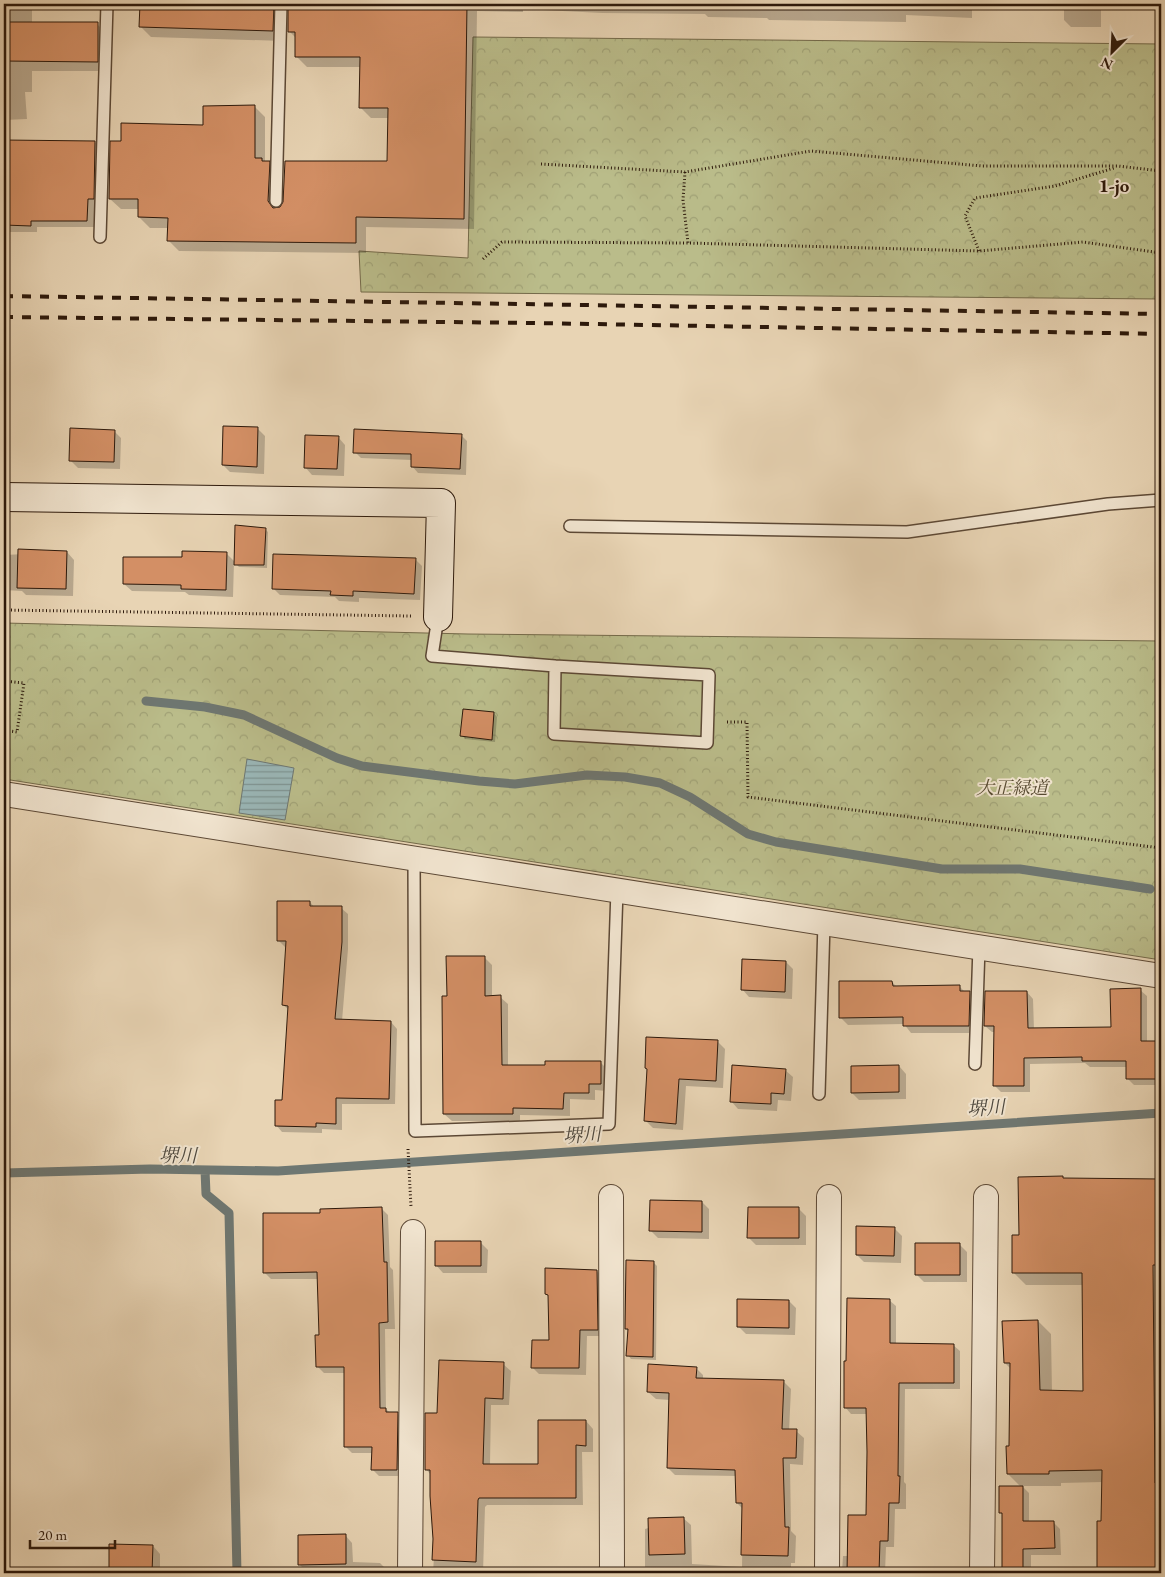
<svg xmlns="http://www.w3.org/2000/svg" width="1165" height="1577" font-family="'EB Garamond','Noto Serif JP',serif">
	<style>
		.forest { fill: url(#forest-crowns); stroke: #746a4a }
		.water { fill: url(#water-rules); stroke: #6e7772 }
		.shadow { fill: #0003 }
		.lines { fill: none; stroke-linecap: round; stroke-linejoin: round }
		.stream { stroke: #6e7772; stroke-width: 9 }
		.building { fill: #d38f65; stroke: #2d190b }
		.lane-casing { stroke: #5c4835; stroke-width: 14 }
		.street-casing { stroke: #5c4835; stroke-width: 26 }
		.secondary-casing { stroke: #2d190b; stroke-width: 30 }
		.path { stroke: #2d190b; stroke-width: 3; stroke-dasharray: 1 2.5; stroke-linecap: butt }
		.lane { stroke: #f0e3ce; stroke-width: 11 }
		.street { stroke: #f0e3ce; stroke-width: 24 }
		.secondary { stroke: #f0e3ce; stroke-width: 28 }
		.rail { stroke: #2d190b; stroke-width: 4; stroke-dasharray: 9 9; stroke-linecap: butt }
		.labels { text-anchor: middle; dominant-baseline: central; stroke-width: 4; stroke-linejoin: round; paint-order: stroke }
		.park-label { font-size: 18px; font-style: italic; fill: #574a31; stroke: #f0e3ce }
		.neighbourhood-label { font-size: 19px; font-weight: bold; fill: #2d190b; stroke: #f0e3ce }
		.water-label { font-size: 19px; font-style: italic; fill: #4e483e; stroke: #f0e3ce }
	</style>
	<defs>
		<pattern id="forest-crowns" width="20" height="18" patternUnits="userSpaceOnUse" patternTransform="scale(1.25)"><rect width="20" height="18" fill="#babc8a"/><path d="M2 6a3 3 0 1 1 6 0M12 15a3 3 0 1 1 6 0" fill="none" stroke="#a0a176"/></pattern>
		<pattern id="water-rules" width="6" height="5" patternUnits="userSpaceOnUse" patternTransform="scale(1.25)"><rect width="6" height="5" fill="#9ab6b6"/><path d="M0 2.5h6" fill="none" stroke="#7e9392"/></pattern>
	</defs>
	<rect width="100%" height="100%" fill="#e8d4b4"/>
	<filter id="stains"><feTurbulence type="fractalNoise" baseFrequency=".004" numOctaves="4"/><feColorMatrix values="0 0 0 0 .2 0 0 0 0 .09 0 0 0 0 .02 0 0 0 .5 -.17"/></filter>
	<radialGradient id="worn" r=".72"><stop offset=".6" stop-color="#630" stop-opacity="0"/><stop offset="1" stop-color="#630" stop-opacity=".3"/></radialGradient>
	<!-- forest -->
	<path class="forest" d="M473 37 1161 44V299L361 292 359 251 468 258Z
		M4 623 468 634 1161 641V960L4 779Z"/>
	<!-- water -->
	<path class="water" d="M247 759 294 768 285 820 239 813Z"/>
	<!-- shadow -->
	<path class="shadow" d="M4 4H32V23L97 24 107 34V71H32V92H25L27 119 4 120Z
		M141 4H972V18L906 15V22L769 20 767 18 708 17 705 14 602 13 523 9V12L477 11 474 229 366 227V253L179 251 168 240 169 228H150L139 217V209H121L110 199 122 143 205 126 254 106 265 117V162H269L280 173 279 212 388 162 389 118H371L360 107 361 67H307L296 56V38L289 31 290 8 285 11 283 41 151 37 140 26Z
		M1064 4H1101V27H1071L1064 20Z
		M95 142 102 149 100 206H94V227H37V232H4V199H6Z
		M258 429 265 436 264 474 230 472 223 465Z
		M114 431 121 438 120 469 78 468 70 460Z
		M461 435 467 441 466 475 418 473 412 466V460L361 458 355 452Z
		M338 437 345 445 344 476 312 475 305 467Z
		M265 529 268 532 267 568 239 567 234 562 233 597 189 595 185 592 132 591 124 584 183 559 226 553 235 562Z
		M67 552 74 560 73 596 26 595 22 591 4 590V555Z
		M415 559 422 566 420 600 359 598V602L339 601 335 597 280 595 273 588Z
		M494 713 497 717 495 742 465 739 462 735Z
		M310 902 315 908H341L348 914V949L342 1021 391 1022 397 1029 395 1104H342V1130L322 1129V1133L282 1132 276 1125 284 1101 289 1010 283 1005 287 947H285L278 940Z
		M485 958 492 965V997H500L508 1004V1066H546L600 1062 608 1070 607 1091 595 1090V1100L570 1099V1116L520 1115V1121H452L444 1114 448 998Z
		M786 962 793 969 792 999 749 997 742 989Z
		M892 982 897 987 959 986 965 992H969L977 1000 976 1033H911L904 1024 848 1025 841 1018Z
		M1140 990 1147 996V1042H1161V1085H1134L1128 1079V1067H1090L1085 1063 1030 1064V1092H1001L995 1086V1032H992L985 1026 1027 992 1033 999 1034 1030 1112 1028Z
		M717 1041 725 1049 723 1088 686 1086 683 1130 653 1128 646 1121 648 1070Z
		M899 1066 906 1074V1099L859 1100 852 1093Z
		M785 1070 793 1077 791 1101 778 1100 777 1111 738 1109 731 1101Z
		M1062 1177 1065 1180 1161 1181V1573H1099L1098 1522H1102L1103 1482 1061 1483V1486H1022L1029 1493V1522H1053L1060 1529 1061 1555H1031V1573H1004L1003 1515 1001 1513 1021 1487 1008 1474 1011 1369 1005 1363 1038 1321 1051 1334 1052 1392 1084 1393 1083 1285H1026L1013 1272 1021 1237Z
		M702 1202 709 1209V1239L658 1238 651 1231Z
		M381 1208 388 1215 390 1267 393 1270 395 1329H385L386 1409 390 1413H397L404 1420V1476H379L372 1469 373 1453H352L345 1446V1373H324L317 1366 320 1336 319 1279H271L264 1272 321 1214Z
		M799 1209 806 1216V1245H756L749 1238Z
		M894 1228 902 1236 901 1263 864 1262 857 1255Z
		M480 1242 488 1250 487 1273H443L436 1265Z
		M960 1245 967 1252V1282H924L917 1275Z
		M653 1262 657 1266 656 1360 631 1359 628 1355 629 1332 626 1329Z
		M597 1271 604 1278V1336H587L586 1375 539 1374 532 1367 550 1342 549 1297 546 1294Z
		M889 1300 896 1306V1344L953 1345 960 1351V1389H905L904 1482 906 1484V1509H895L894 1547H886L885 1573H842L843 1556H848L867 1517V1414H851L845 1407 847 1362Z
		M789 1301 796 1308 795 1335 746 1334 738 1326Z
		M503 1364 511 1371 509 1405H491L490 1465 539 1466 586 1421 593 1429V1452H582L583 1505H487L485 1507 483 1573H433L435 1539 431 1475 426 1469 438 1414Z
		M696 1368 703 1375V1379L783 1381 791 1389 789 1431H796L804 1438 803 1465 790 1464 791 1531 796 1536 795 1563H791V1573H645V1529L683 1518 691 1525 692 1564 742 1567 743 1509 737 1503 736 1476 675 1475 668 1468 670 1400 656 1399 648 1392Z
		M345 1535 352 1543 353 1562 380 1563 387 1570V1573H339V1571H306L299 1564Z
		M111 1545 153 1546 160 1554V1573H110Z"/>
	<g class="lines">
		<!-- stream -->
		<path class="stream" d="M146 701 205 707 244 715 337 758 362 766 479 781 515 784 587 775 625 777 660 783 690 797 748 834 776 842 942 869H1020L1150 889
			M205 1170 206 1194 229 1213 237 1573
			M4 1173 150 1169 278 1171 1161 1113"/>
	</g>
	<!-- building -->
	<path class="building" d="M140 4H274L273 31 139 27Z
		M288 4H467L464 219 356 217V243L167 241 168 218 138 217V199H109L110 141H121V123L203 125V106L255 105V158H262V161H270L268 201 273 208 280 207 283 202 285 161H387L388 108H359L360 57H295V32H288Z
		M4 22H98V62L4 61Z
		M4 140 95 141 94 199H88L87 221H31V226L4 225Z
		M223 426 258 427 257 467 222 465Z
		M70 428 115 430 114 462 69 461Z
		M354 429 462 434 460 469 411 467V454L353 453Z
		M305 435 339 436 337 469 304 468Z
		M235 525 266 528 264 565H234Z
		M18 549 67 551 66 589 17 588Z
		M182 551 227 552 226 590 181 589V585L123 584V557H182Z
		M273 554 416 558 414 594 353 591V596L330 595 331 591 272 589Z
		M463 709 494 712 492 740 460 736Z
		M277 901H310V906H342V942L335 1019 391 1021 389 1099 336 1098V1124L316 1123V1127L275 1126V1100H282L288 1006 282 1005 286 941H277Z
		M446 956H485V996L501 995 502 1065H545V1061H601V1084H589V1093H564L563 1109 513 1108V1114H443L442 996H447Z
		M742 959 786 961 785 992 741 990Z
		M839 981H892L893 986 960 985V991H970L969 1026H903V1017L839 1018Z
		M1141 988V1041H1161V1079H1126V1061H1082V1057L1024 1058V1086H993L994 1026H984L985 991H1027L1028 1028 1111 1027 1110 989Z
		M646 1037 718 1040 716 1081 679 1079 676 1124 644 1121 647 1069 645 1068Z
		M732 1065 786 1069 784 1094 771 1093V1104L730 1102Z
		M899 1065V1092L851 1093V1066Z
		M1063 1176V1178L1161 1179V1265H1153L1155 1483H1161V1573H1097V1521H1101L1102 1470 1049 1471V1474H1007L1006 1446H1009L1010 1363H1004L1002 1321 1038 1320 1040 1390 1083 1391 1082 1273H1012V1235H1019L1018 1177Z
		M650 1200 702 1201V1232L649 1231Z
		M382 1207 384 1262H387L388 1322 379 1323 380 1408H386V1412H398L397 1470H371L372 1447H344V1367H316L315 1335H319L317 1272 263 1273V1213H320V1209Z
		M748 1207H799V1238H747Z
		M856 1226 895 1227 894 1256 856 1255Z
		M435 1241H481V1266H435Z
		M915 1243H960V1275H915Z
		M626 1260 654 1261 653 1357 626 1356 628 1329H625Z
		M545 1268 597 1270 598 1330H580L579 1368H531L532 1340H549L548 1295 545 1294Z
		M847 1298 890 1299V1343L954 1344V1383H899L898 1476H900L899 1503H889L888 1541H880L879 1573H847L848 1515H866L867 1452 866 1408H844V1361H846Z
		M737 1299 789 1300V1328L737 1327Z
		M439 1360 504 1362 503 1399 485 1398 483 1464H538V1420H586V1446L576 1445V1498H479L478 1500 476 1562 432 1560 433 1539 430 1496V1470H425V1413H437Z
		M648 1364 697 1367 696 1378 784 1380 782 1429H797L796 1458H783L785 1527H789L788 1556 741 1555 742 1503H736L735 1470 667 1468 669 1393 647 1392Z
		M999 1486H1023V1521H1054L1055 1548 1023 1549V1573H1002V1513H999Z
		M684 1517 685 1554 649 1555 648 1518Z
		M346 1534V1564L298 1565V1535Z
		M109 1544 153 1545 152 1573H109Z"/>
	<g class="lines">
		<!-- lane casing -->
		<g class="lane-casing">
			<path id="lane" d="M276 201 281 4
				M100 237 107 4
				M570 526 907 532 1108 504 1161 500
				M438 617 432 656 555 666 554 734 707 743 709 675 555 666
				M414 858 415 1131 609 1124 617 890
				M975 1064 979 947
				M819 1094 824 923"/>
		</g>
		<!-- street casing -->
		<g class="street-casing">
			<path id="street" d="M4 794 1161 976
				M611 1197 612 1573
				M410 1573 413 1232
				M827 1573 829 1197
				M982 1573 986 1197"/>
		</g>
		<!-- secondary casing -->
		<g class="secondary-casing">
			<path id="secondary" d="M4 497 441 503 438 617"/>
		</g>
		<!-- path -->
		<path class="path" d="M541 164 685 172 811 151 982 166H1118L1161 171
			M685 172 683 200 688 243
			M979 251 965 216 975 198 1055 186 1114 168
			M483 259 502 242 688 243 979 251 1083 242 1161 253
			M4 610 411 616
			M4 681 24 683 17 732 4 730
			M727 722H747L748 797 1161 848
			M408 1149 411 1207"/>
		<!-- lane -->
		<use href="#lane" class="lane"/>
		<!-- street -->
		<use href="#street" class="street"/>
		<!-- secondary -->
		<use href="#secondary" class="secondary"/>
		<!-- rail -->
		<path class="rail" d="M4 296 1161 314
			M4 317 535 323 1161 334"/>
	</g>
	<g class="labels">
		<!-- park labels -->
		<g class="park-label">
			<text x="1012" y="787">大正緑道</text>
		</g>
		<!-- neighbourhood labels -->
		<g class="neighbourhood-label">
			<text x="1114" y="185">1-jo</text>
		</g>
		<!-- water labels -->
		<g class="water-label">
			<text transform="translate(986 1108) rotate(-4)">堺川</text>
			<text transform="translate(582 1135) rotate(-4)">堺川</text>
			<text x="178" y="1155">堺川</text>
		</g>
	</g>
	<!-- margin -->
	<rect width="1165" height="1577" fill="none" stroke="#e8d4b4" stroke-width="20"/>
	<rect x="5" y="5" width="1155" height="1567" fill="none" stroke="#2d190b" stroke-width="2.5"/>
	<rect x="10" y="10" width="1145" height="1557" fill="none" stroke="#2d190b"/>
	<!-- north arrow -->
	<g transform="translate(1112 52) rotate(204)" stroke="#f0e3ce" stroke-width="4" paint-order="stroke">
	<path d="M0-4L9 19L0 12L-9 19Z" fill="#2d190b"/>
	<text y="-8" font-size="14" font-weight="bold" text-anchor="middle" fill="#2d190b">N</text>
	</g>
	<!-- scale -->
	<path d="M30 1540v8h85v-8" fill="none" stroke="#2d190b" stroke-width="2.5"/>
	<text x="38" y="1540" font-size="15" fill="#2d190b" stroke="#f0e3ce" stroke-width="4" paint-order="stroke">20 m</text>
	<rect width="100%" height="100%" filter="url(#stains)"/>
	<rect width="100%" height="100%" fill="url(#worn)"/>
</svg>
